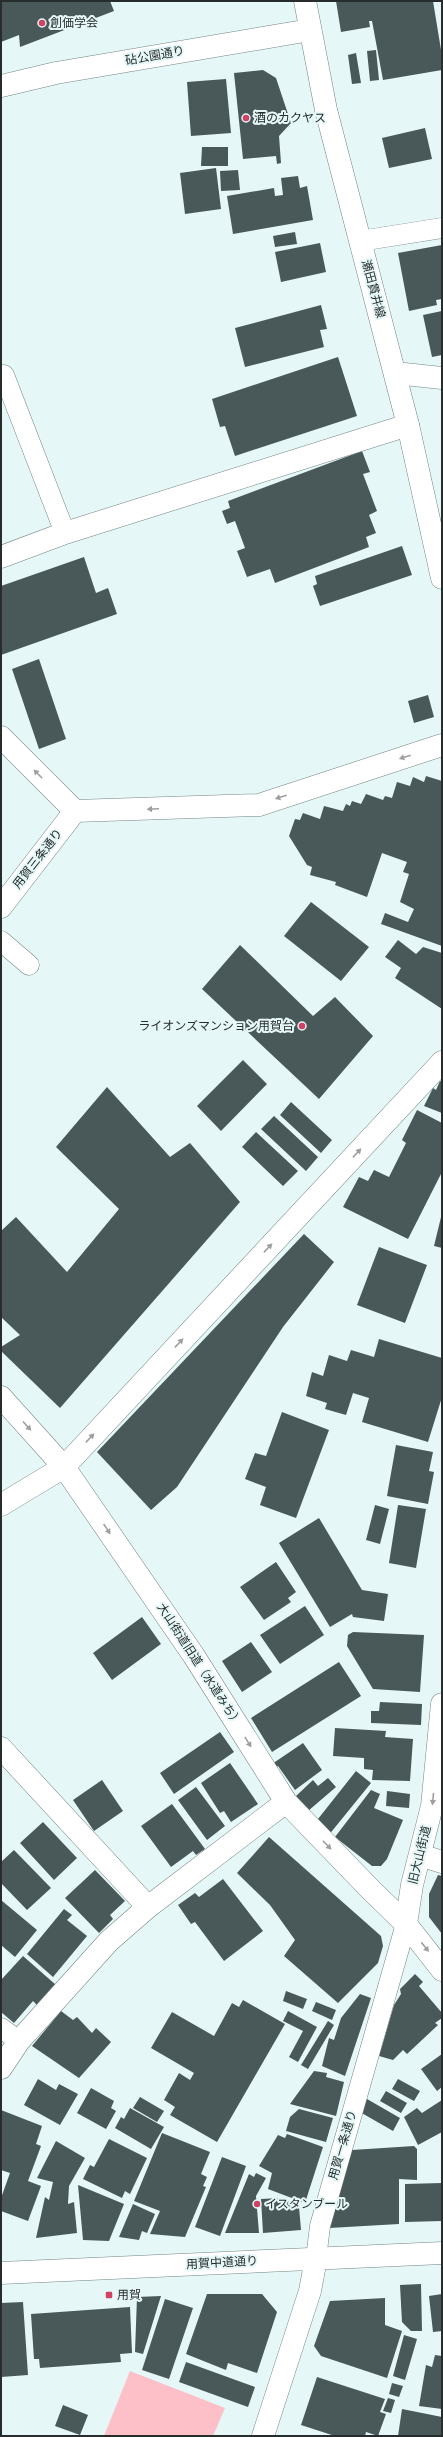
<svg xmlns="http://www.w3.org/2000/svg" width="443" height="2437" font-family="'Sofia Sans Condensed','Noto Sans JP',sans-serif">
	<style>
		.green { fill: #fdc0c8 }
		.building { fill: #495858 }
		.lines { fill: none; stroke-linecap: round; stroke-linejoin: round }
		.lane-casing { stroke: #758585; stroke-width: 21 }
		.street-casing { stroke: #758585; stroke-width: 23 }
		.secondary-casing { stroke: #758585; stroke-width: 23 }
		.lane { stroke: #fff; stroke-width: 20 }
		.street { stroke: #fff; stroke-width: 22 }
		.secondary { stroke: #fff; stroke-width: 22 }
		.oneway { fill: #9ea0a0 }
		.poi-dot { fill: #d14163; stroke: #e6f7f7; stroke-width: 1.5 }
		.labels { text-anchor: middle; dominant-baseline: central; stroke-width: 4; stroke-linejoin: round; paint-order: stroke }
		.poi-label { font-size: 12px; fill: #272d2d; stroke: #e6f7f7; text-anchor: start }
		.street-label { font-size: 12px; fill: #272d2d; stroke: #e6f7f7 }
	</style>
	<rect width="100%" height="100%" fill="#e6f7f7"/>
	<!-- green -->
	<path class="green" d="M130 2371 225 2408 213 2436H104Z"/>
	<!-- building -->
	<path class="building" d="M1 1H110L114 11 20 47 19 35 1 42Z
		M336 1H433L442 56V70L383 80 372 21H369L370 27 341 32Z
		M376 50 379 80 370 81 367 51Z
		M356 53 361 83 352 84 348 55Z
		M263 70 276 78 291 123 279 136 281 163 277 164 276 156 243 159 234 73Z
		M226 79 231 133 191 136 187 82Z
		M425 128 432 159 389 168 382 138Z
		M202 147H228V166H201Z
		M216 168 221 209 185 214 180 173Z
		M238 170 240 190 221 191 220 171Z
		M298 176 300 188 307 186 313 220 233 234 227 196 274 188 275 196 283 195 281 178Z
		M295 232 297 244 275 247 273 236Z
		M320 243 326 272 281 282 275 252Z
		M442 245V299L436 300 437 305 409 311 398 253Z
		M321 305 327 329 320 330 324 347 245 367 235 328Z
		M442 311V355L432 357 423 315Z
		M338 357 357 416 235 456 225 426 220 427 212 399Z
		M362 451 370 472 363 474 377 511 369 515 376 533 366 537 369 547 275 583 270 569 247 577 237 551 245 548 235 521 227 524 222 511 230 508 228 501Z
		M402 546 412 575 320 606 313 586 317 584 315 576Z
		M84 557 96 593 108 588 117 614 1 655V586Z
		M39 659 66 739 39 749 12 669Z
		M428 695 434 717 414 723 408 701Z
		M426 776 442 781V946L381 924 385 913 408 922 414 909 400 902 409 874 403 872 407 862 382 853 367 897 335 885 336 882 310 875 312 867 307 865 289 836 295 819 300 820 303 813 320 819 324 806 343 811 346 804 350 806 352 801 361 804 366 794 383 800 385 796 392 798 397 782 410 786 413 777 424 782Z
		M311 902 369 947 341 981 284 936Z
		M398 940 416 954 423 947 442 953V1009L395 978 401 968 385 957Z
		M240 945 313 1016 335 997 373 1036 319 1099 202 989Z
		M243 1060 267 1084 221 1131 197 1106Z
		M440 1081 442 1082V1113L424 1106 433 1088 436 1090Z
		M107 1087 170 1157 190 1143 240 1202 60 1408 1 1351V1347L20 1335 1 1317V1231L16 1217 67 1272 119 1209 56 1147Z
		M291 1102 332 1140 321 1153 280 1115Z
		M417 1110 442 1123V1172L408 1239 343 1207 359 1177 368 1181 374 1170 389 1177 406 1143 402 1140Z
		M274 1116 318 1157 306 1171 261 1129Z
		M256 1132 298 1171 283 1186 242 1147Z
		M442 1213V1248L434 1246Z
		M304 1234 334 1262 283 1327 177 1487 151 1510 97 1452Z
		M379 1247 427 1265 405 1323 357 1305Z
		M379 1339 442 1358V1397L428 1442 362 1422 369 1398 353 1393 346 1415 325 1409 327 1403 306 1396 312 1372 323 1376 329 1355 347 1361 351 1350 374 1357Z
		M282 1412 329 1430 296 1518 260 1505 266 1487 245 1479 255 1453 266 1456Z
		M396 1445 433 1452 429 1471 434 1472 428 1504 387 1496Z
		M375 1505 389 1509 380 1544 366 1540Z
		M398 1505 426 1509 416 1568 389 1563Z
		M319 1518 362 1590 388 1594 384 1621 353 1617 352 1614 330 1627 279 1543Z
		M276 1562 296 1592 288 1598 291 1602 264 1620 240 1587Z
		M305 1606 324 1635 280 1664 260 1635Z
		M142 1617 161 1644 112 1680 93 1653Z
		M353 1632 424 1635 420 1692 373 1689 347 1646 348 1635Z
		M251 1642 272 1672 242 1692 222 1661Z
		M339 1662 361 1696 272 1752 251 1718Z
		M380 1702 422 1704 421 1725 371 1723V1711H379Z
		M335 1728 386 1731 385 1737 413 1739 410 1781 372 1780 373 1770 364 1769V1758L333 1756Z
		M220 1732 234 1752 174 1794 160 1773Z
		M303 1743 322 1770 295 1790 278 1766 275 1768 272 1764Z
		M230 1763 258 1804 231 1822 224 1811 220 1813 201 1783Z
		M356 1771 371 1783 328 1836 314 1824Z
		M328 1778 336 1787 308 1811 295 1797 313 1780 318 1786Z
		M102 1780 123 1811 94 1831 73 1800Z
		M196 1787 225 1826 207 1840 178 1800Z
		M371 1790 380 1794 374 1808 403 1820 387 1859 381 1866H372L335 1837Z
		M387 1791 410 1794 409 1808 386 1806Z
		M172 1804 205 1849 196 1855 193 1851 171 1867 141 1826Z
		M43 1822 77 1858 54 1880 20 1843Z
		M269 1837 381 1936 383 1946 378 1963 338 2003 284 1956 295 1940 270 1905 237 1873Z
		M14 1850 51 1888 27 1910 1 1883V1862Z
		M95 1870 125 1901 110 1915 113 1919 99 1933 65 1898Z
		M438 1875 442 1876V1934L429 1917V1894Z
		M223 1879 263 1931 224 1961 195 1922 191 1924 178 1905 195 1893 199 1897Z
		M1 1900 37 1930 15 1957 1 1945Z
		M64 1909 72 1915 67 1920 87 1936 53 1977 27 1954Z
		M23 1956 56 1985 38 2006 33 2001 14 2023 1 2012V1980Z
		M415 1974 423 1982 419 1986 442 2013V2018L435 2023 438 2025 407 2054 403 2050 393 2060 379 2056 394 2005 401 1994 400 1989Z
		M286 1991 307 1999 303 2009 283 2001Z
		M360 1994 371 1998 345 2076 322 2066 329 2038 334 2040 341 2018Z
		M243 2000 285 2024 217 2142 170 2115 175 2107 164 2100 179 2073 190 2080 194 2073 151 2048 172 2012 214 2036 232 2003 239 2007Z
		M316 2002 336 2010 332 2020 312 2011Z
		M61 2011 73 2020 77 2017 92 2033 96 2028 111 2042 79 2078 32 2046Z
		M288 2011 317 2027 298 2062 289 2057 303 2031 283 2021Z
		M328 2021 334 2025 308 2069 301 2065Z
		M442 2054V2087L437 2091 421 2069Z
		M314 2071 327 2073 326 2077 344 2082 336 2116 290 2104Z
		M38 2079 56 2090 59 2084 78 2094 60 2125 24 2105Z
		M398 2079 420 2091 414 2101 392 2089Z
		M91 2088 114 2101 111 2108 116 2111 106 2129 77 2113Z
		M386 2091 407 2103 401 2113 380 2101Z
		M140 2097 164 2111 157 2122 133 2108Z
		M367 2099 400 2118 393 2131 360 2112Z
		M442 2100V2132L418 2145 404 2117 417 2108 422 2113Z
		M130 2108 164 2127 151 2149 115 2128 121 2117 124 2119Z
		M299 2109 333 2118 326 2142 286 2131 290 2117Z
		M1 2110 42 2126 36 2144 41 2146 28 2181 41 2186 28 2221 1 2211V2198L10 2173 1 2170Z
		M162 2133 210 2152 201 2174 207 2177 203 2186 206 2187 185 2237 150 2234 160 2211 134 2201Z
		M287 2134 323 2147 305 2203 268 2189 272 2173 259 2166 278 2135 285 2138Z
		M109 2139 147 2158 130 2194 125 2191 122 2198 83 2179 90 2165 94 2167Z
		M56 2141 85 2158 69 2186 68 2204 74 2202 77 2233 36 2238 45 2197 49 2200 53 2182 37 2178Z
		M414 2146 417 2149V2180L399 2179V2224L329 2228 352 2150Z
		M222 2157 246 2166 220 2236 195 2227Z
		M256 2173 266 2178 256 2196 259 2233H225L249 2174 254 2177Z
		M442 2183V2221L405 2222V2184Z
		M78 2185 124 2204 109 2241 83 2240Z
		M281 2198 299 2207 301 2230 263 2233 261 2199Z
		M133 2204 155 2214 147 2233 142 2231 139 2240 119 2237Z
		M421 2284 422 2331H411L402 2322 400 2285Z
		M207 2294H262L277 2312 257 2373 228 2363 226 2370 186 2354Z
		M442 2294V2331L433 2332 429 2296Z
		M161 2296 143 2354 135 2352 137 2297Z
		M385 2298V2325L402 2331 387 2378 321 2356 314 2346 330 2301Z
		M165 2299 193 2308 169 2379 142 2370Z
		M23 2302 28 2375 1 2377V2303Z
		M130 2307 132 2353 120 2354 121 2362 40 2368 39 2359H34L31 2314Z
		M404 2335 417 2339 405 2380 393 2376Z
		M435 2355 442 2356V2409L419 2406 426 2365 432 2367Z
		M186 2362 255 2387 248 2407 179 2382Z
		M317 2377 385 2399 380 2412 386 2414 378 2436 366 2432 365 2436H335L301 2425Z
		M392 2383 403 2386 399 2397 389 2394Z
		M388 2398 395 2400 391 2413 383 2411Z
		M63 2405 88 2415 80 2435 55 2426Z
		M402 2409 442 2417V2436H398Z"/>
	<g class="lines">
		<!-- lane casing -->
		<g class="lane-casing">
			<path id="lane" d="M360 241 442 228
				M1 377 4 375 65 533
				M1 941 29 965
				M1 2028 19 2041
				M316 2259 320 2226 406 1924"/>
		</g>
		<!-- street casing -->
		<g class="street-casing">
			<path id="street" d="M395 373 442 378
				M1 557 65 533 408 425
				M1 737 75 811 259 805 442 745
				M1 907 75 811
				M1 1397 64 1467 194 1656 286 1802 371 1890 406 1924
				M1 1505 64 1467 442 1062
				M442 1704 432 1806 412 1885 406 1924 442 1970
				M1 1748 148 1907
				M420 1855 442 1862
				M1 2068 19 2041 109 1941 148 1907 286 1802"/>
		</g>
		<!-- secondary casing -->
		<g class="secondary-casing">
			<path id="secondary" d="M305 1 326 110 408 425 442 578
				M1 86 56 73 310 30
				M1 2273 442 2253
				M263 2436 310 2291 316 2259"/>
		</g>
		<!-- lane -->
		<use href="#lane" class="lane"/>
		<!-- street -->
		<use href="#street" class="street"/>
		<!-- secondary -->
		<use href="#secondary" class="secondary"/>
	</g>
	<!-- one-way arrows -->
	<defs><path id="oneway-solid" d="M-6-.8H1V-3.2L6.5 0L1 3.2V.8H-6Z"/></defs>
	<g class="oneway">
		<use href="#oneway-solid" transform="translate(405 757) rotate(162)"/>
		<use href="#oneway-solid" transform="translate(38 774) rotate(-135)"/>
		<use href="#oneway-solid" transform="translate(281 797) rotate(162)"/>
		<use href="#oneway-solid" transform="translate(153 809) rotate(178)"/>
		<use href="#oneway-solid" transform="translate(357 1153) rotate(-47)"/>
		<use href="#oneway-solid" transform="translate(268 1248) rotate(-47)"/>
		<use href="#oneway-solid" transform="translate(179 1343) rotate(-47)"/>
		<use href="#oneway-solid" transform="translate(27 1426) rotate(48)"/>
		<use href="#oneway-solid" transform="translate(90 1438) rotate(-47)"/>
		<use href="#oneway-solid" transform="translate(107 1529) rotate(56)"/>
		<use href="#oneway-solid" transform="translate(248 1742) rotate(58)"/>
		<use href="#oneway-solid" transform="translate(433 1799) rotate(95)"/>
		<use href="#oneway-solid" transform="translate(327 1845) rotate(46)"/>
		<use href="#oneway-solid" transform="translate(425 1947) rotate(52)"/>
	</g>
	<!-- markers -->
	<g class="poi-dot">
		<circle cx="42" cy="23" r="4"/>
		<circle cx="246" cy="118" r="4"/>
		<circle cx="302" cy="1026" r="4"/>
		<circle cx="257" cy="2204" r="4"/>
		<rect x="105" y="2291" width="8" height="8" rx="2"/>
	</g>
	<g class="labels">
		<!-- poi labels -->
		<g class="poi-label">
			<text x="50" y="23">創価学会</text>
			<text x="254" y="118">酒のカクヤス</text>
			<text x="294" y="1026" text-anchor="end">ライオンズマンション用賀台</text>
			<text x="265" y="2204">イスタンブール</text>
			<text x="117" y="2295">用賀</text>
		</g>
		<!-- street labels -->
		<g class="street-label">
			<text transform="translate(155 56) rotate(-10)">砧公園通り</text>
			<text transform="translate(373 289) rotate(75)">瀬田貫井線</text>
			<text transform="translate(38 859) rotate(-52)">用賀三条通り</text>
			<text transform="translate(199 1665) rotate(57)">大山街道旧道（水道みち）</text>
			<text transform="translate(420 1855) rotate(-76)">旧大山街道</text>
			<text transform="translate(343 2145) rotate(-74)">用賀一条通り</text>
			<text transform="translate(222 2263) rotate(-3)">用賀中道通り</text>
		</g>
	</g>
	<!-- border -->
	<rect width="443" height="2437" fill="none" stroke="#272d2d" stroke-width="4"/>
</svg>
